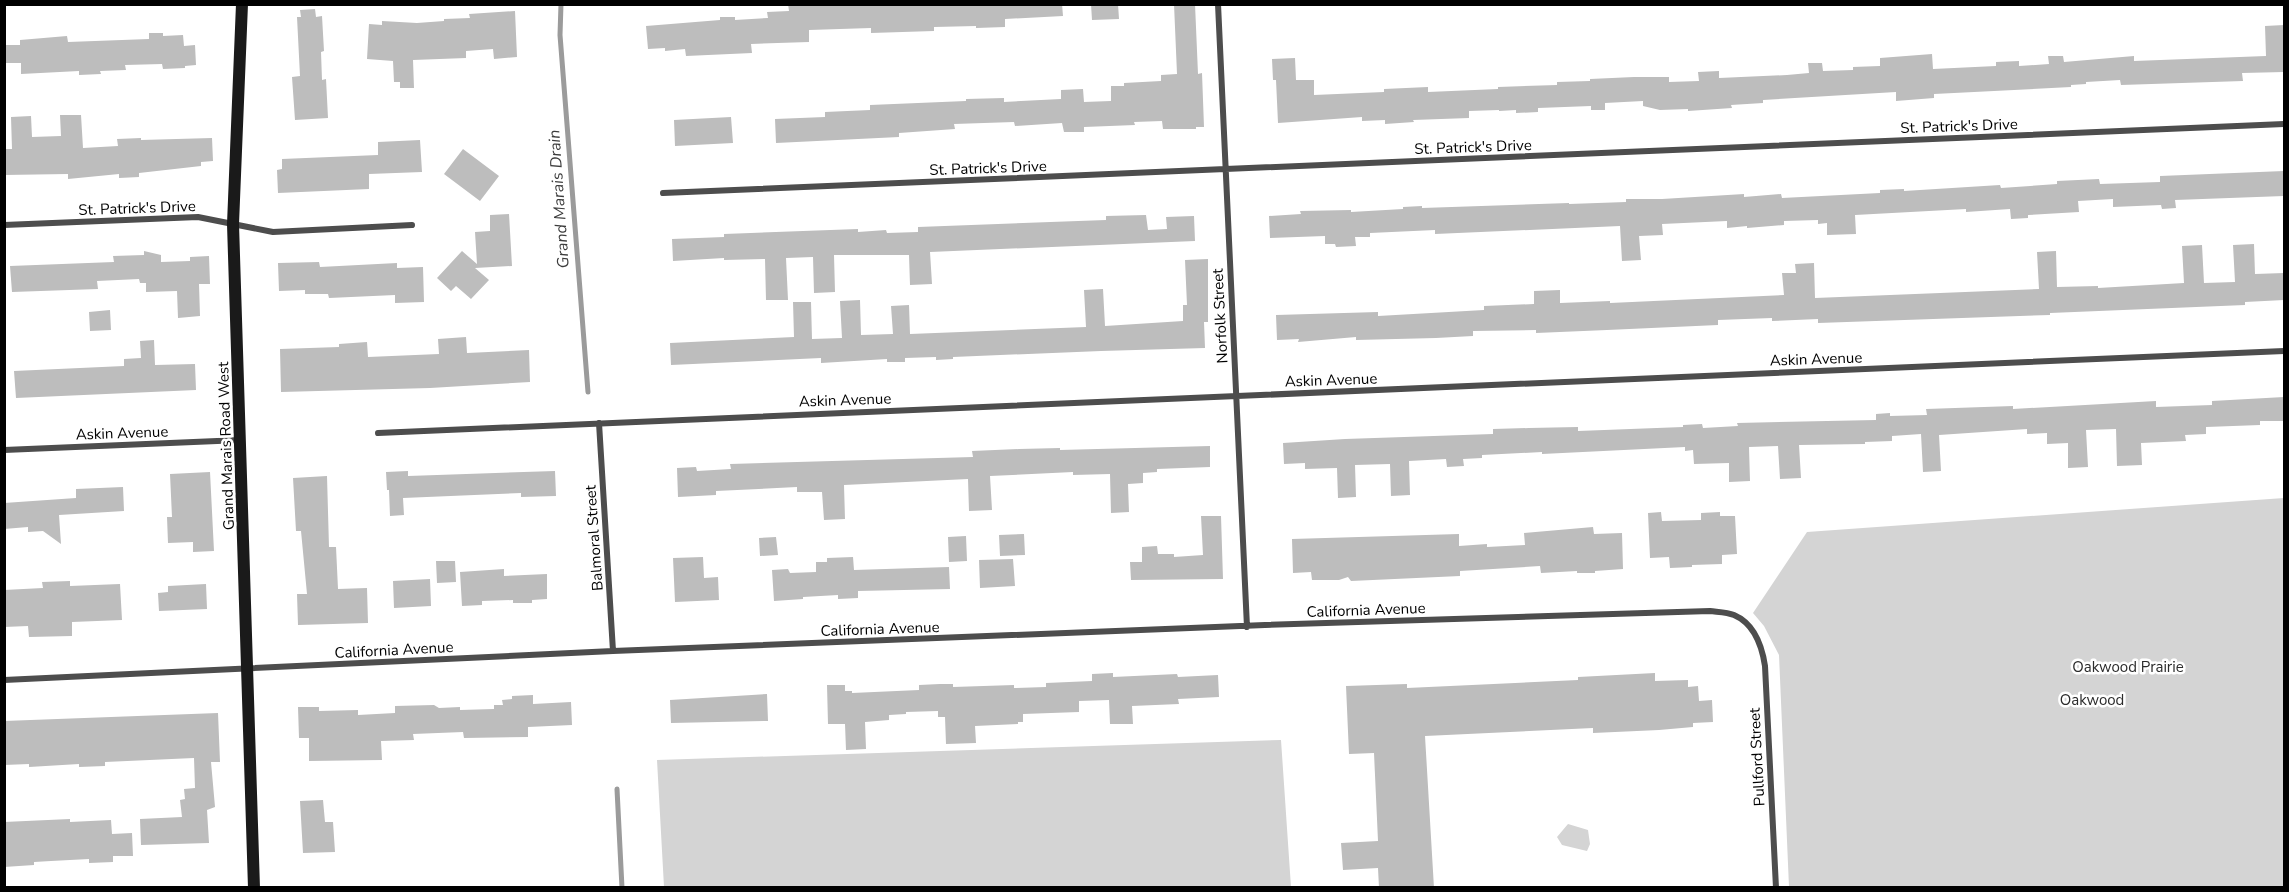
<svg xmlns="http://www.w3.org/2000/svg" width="2289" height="892" font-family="'Nunito Sans',sans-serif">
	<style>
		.green { fill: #d4d4d4 }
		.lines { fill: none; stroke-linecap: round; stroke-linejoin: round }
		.stream { stroke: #9b9b9b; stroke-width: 5 }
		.building { fill: #bdbdbd }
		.street { stroke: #4d4d4d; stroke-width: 6 }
		.secondary { stroke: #1a1a1a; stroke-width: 12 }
		.labels { text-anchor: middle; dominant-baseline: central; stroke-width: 5; stroke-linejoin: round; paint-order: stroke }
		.street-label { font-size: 15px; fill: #000; stroke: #fff }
		.park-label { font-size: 15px; fill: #2b2b2b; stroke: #fff }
		.water-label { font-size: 16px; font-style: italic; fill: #3c3c3c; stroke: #fff }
	</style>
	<rect width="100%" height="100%" fill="#fff"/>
	<!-- green -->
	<path class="green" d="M2284 498V887H1789L1779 655 1764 626 1753 613 1807 532Z
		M1281 740 1291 887H664L657 760Z
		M1568 824 1588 830 1590 844 1587 851 1562 845 1557 837Z"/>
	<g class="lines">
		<!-- stream -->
		<path class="stream" d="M561 4 560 35 588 392
			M617 789 622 888"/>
	</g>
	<!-- building -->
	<path class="building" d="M788 4H1062L1063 16 1005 19V27L976 28V26L934 27V31L871 33V28L809 30V42L751 44 752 53 686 56 685 49 665 51V48L648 49 646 26 720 20V17H735V20L768 18 767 12 789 11Z
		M1091 4H1118L1119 19 1092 20Z
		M1174 4H1195L1198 74 1202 73 1204 127H1196V129H1163L1162 121 1134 122 1135 125 1084 127V132H1064L1062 123 1015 126 1014 122 954 124 955 129 899 133V137L776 143 775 119 825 117V112L870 110V105L966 101V99L1004 98V102L1061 99V90L1083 89 1084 102 1111 101V86H1124V83L1161 81V75L1177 74Z
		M315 9 316 17 322 16 324 51 321 52 322 80 326 79 328 118 295 120 292 77 300 76 297 17H301L300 10Z
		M515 11 517 57 494 59 493 49 466 51V58L413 60 414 88H400V82H394L393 61 367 59 369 24 382 25V21L417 23 444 21V19L470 18 469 14Z
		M2284 25V72L2242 73 2243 81 2121 85 2120 80 2086 82V84L2071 85V87L1934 94V98L1896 101V92L1763 100V103L1731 105 1732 108 1688 111V109L1660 110 1643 106V101L1605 103V110H1591V106L1538 108V112L1516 113V110L1499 111V110L1469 111V118L1413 120 1414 122 1385 124V120L1362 121V117L1278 123 1276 80H1273L1272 59 1295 58 1296 80H1314V95L1384 92V89L1428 87V92L1498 89V87L1557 85V82L1590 81V79L1634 77H1669V82L1699 81 1698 72 1719 71V78L1787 75 1809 73 1808 63H1822L1823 71 1853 70V67L1880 66V58L1932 54 1933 69 1996 66V62L2019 61V66L2049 64 2048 56H2063L2064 62 2134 56V61L2266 56 2265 26Z
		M149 33H163V36L183 35 184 46 195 45 196 65 185 66V68L163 69 162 64 125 65 126 70 100 71 101 74 79 75V71L21 74V63H4V45H20V40L67 36 68 42 149 39Z
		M60 115H81L83 148 118 146 117 139 141 138V140L212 138 213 161 201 162V166L139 173V177L119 178V174L68 179V174L4 175V149H12L11 117 31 116 32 137 61 136Z
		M731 117 733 143 675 146 674 120Z
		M420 140 422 172 369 174V189L278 193 277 170 282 169V159L378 155V142Z
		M463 149 499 176 480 201 444 174Z
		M2284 171V196L2175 200 2176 208 2162 209 2161 205 2113 207V199L2078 201 2079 212 2028 215V218L2011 219 2010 209 1966 212V209L1855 215 1856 234 1827 235V223L1818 224V220L1784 221V225L1747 228V226L1727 228V221L1662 224 1663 235 1639 236 1641 260 1622 261 1620 226 1435 234V230L1370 233V237H1355L1356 246 1336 247 1335 244H1325V236L1270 238 1269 216 1301 214 1300 211 1351 210V212L1403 209V207L1422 206V208L1569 203V204L1626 202V199H1662L1744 194V197L1781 194 1782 198 1880 193V190L1904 189V191L2000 185 2001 188 2057 184V181L2099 179 2100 184 2160 182V176Z
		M509 214 512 266 475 268 489 280 471 299 456 286 451 291 437 278 462 251 477 264 475 232 490 231V215Z
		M1146 215 1148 230 1167 229 1166 217 1194 216 1195 241 930 252 932 284 910 285 909 255H834L835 292 814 293 813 257 786 258 788 300H766L765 259 724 260V258L673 261 672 239 724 237V234L858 229V232L886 230 887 233 918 232V227L1106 220V216Z
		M2254 244 2255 274 2284 273V300L2245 302V305L2050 313V315L1818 323V319L1772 321V318L1718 320V325L1607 330 1536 333V330L1473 331V336L1436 338 1356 340V337L1298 342 1299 339 1277 340 1276 315 1378 312V316L1484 310V306L1534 304V291L1560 290V303L1610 301V303L1784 295 1782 273H1796L1795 264 1814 263 1815 298 2039 289 2037 252 2056 251 2057 287 2098 286V288L2184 283 2182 246 2202 245 2204 283 2235 282 2233 245Z
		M144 251 161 255V262L190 261V257L209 256 210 284H199L200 316 178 318 177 291 146 292V283H140L139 279 97 281 98 289 12 292 10 266 114 262 113 256 144 255Z
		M1208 259V322H1204L1205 348 1101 351 953 357V359L936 360V357L905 358V362H887V359L821 363V358L671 365 670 343 794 337 793 302H811L812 339 842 338 840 301 860 300 861 335 893 334 891 306 909 305 910 334 1086 327 1084 290 1103 289 1105 326 1183 321V305H1187L1185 260Z
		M319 262 320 267 397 263V268L423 267 424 302 395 303V295L329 298 328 294H305V290L279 291 278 263Z
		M110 310 111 330 90 331 89 312Z
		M466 337 467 353 529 350 530 382 430 388 281 392 280 349 339 347V344L367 342 368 357 439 354 438 339Z
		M154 340 155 365 195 364 196 390 16 398 14 371 124 366V359L141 358 140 341Z
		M2284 397V421H2260V425L2206 427V434L2185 435 2186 441 2141 443 2142 465 2117 466 2116 429 2086 430 2088 467 2068 468V443L2047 444V433L2027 434V429L1939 435 1941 471 1923 472 1921 434 1892 436V441L1865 442V444L1799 445 1801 478 1780 479 1778 446 1749 447 1750 481 1729 482V463L1694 464 1693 450 1685 451V447L1542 454V452L1482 455V458L1463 459 1464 466 1447 467 1446 459 1409 461 1410 495 1391 496 1390 464 1355 465 1356 497 1338 498 1337 468 1305 469V463L1284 464 1283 443 1345 439 1493 434V429L1529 428 1578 427V431L1683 427V425L1702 424 1703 428 1738 426 1737 423 1876 420V414L1890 413V416L1927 415 1926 409 2013 406V409L2156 401V407L2212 405V401Z
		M1210 446V467L1157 469V472L1143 473V483L1128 484 1129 512 1111 513 1110 474 1073 475V472L990 476 992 510 969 511 968 479 844 485 845 519 824 520 822 492H797V487L716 491V495L678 497 677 468 696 467 697 471 731 469 730 464 973 457 972 451 1019 449 1060 448V450Z
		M408 471V476L555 471 556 496 521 497V493L403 498 404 515 390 516 389 490H387L386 472Z
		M210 472 214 551 193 552V542L168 543 167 517H172L170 474Z
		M327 476 329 547H336L338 589 367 588 368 623 298 625 297 594H307L301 531H296L293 478Z
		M123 487 124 511 59 515 61 544 43 531 28 532V527L4 529V503L76 498V489Z
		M1661 512 1662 521 1701 520V513L1720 512V516H1735L1737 554 1722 555V564L1692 565V567L1670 568 1669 557 1650 558 1648 513Z
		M1201 516H1221L1223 579 1131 580 1130 562H1142V547L1157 546 1158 554H1174V557L1203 555Z
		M1593 527 1594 534 1622 533 1623 569 1595 571V573H1577V571L1541 573 1540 566 1460 571V576L1351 581 1348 577 1339 580H1312L1311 572 1293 573 1292 539 1459 534V546L1487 544V547L1525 545 1524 533Z
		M1024 534 1025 555 1000 556 999 535Z
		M966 536 967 561 949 562 948 537Z
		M776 537 778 555 760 556 759 538Z
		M703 557 704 578 718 577 719 600 675 602 673 558Z
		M853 557 854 570 949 567 950 589 858 591V598L838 599V595L803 597V599L774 601 772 570 788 569 790 573 816 572V562H827V558Z
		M1013 559 1015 586 980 588 979 560Z
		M436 561H455L456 582 437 583Z
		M504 569V576L547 574V599L532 600V603H513V600L482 601V605L462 606 460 572Z
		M430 579 431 606 394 608 393 581Z
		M70 581V586L120 584 122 620 72 622V636L29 637 28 626 4 627V590L43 588 42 582Z
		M206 584 207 609 159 611 158 593 168 592V586Z
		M1113 673V677L1177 674 1178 677 1218 675 1219 697 1178 699 1179 704 1132 706 1133 724H1110L1109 700 1079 701V712L1023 714V722H1018V724L975 726 976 743 946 744 945 717H938V711L906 712V714L889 715V720L865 722 866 749 846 750 845 724H828L827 685H845V691H852V693L919 690V685L940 684H953V687L1014 685V688L1046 687V683L1092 681V674Z
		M1655 673V681L1688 680V687L1698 686 1699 701 1712 700 1713 722 1693 723V727L1659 730 1593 733V728L1425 736 1434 888H1379L1378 868 1343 870 1341 843 1378 841 1374 753 1349 754 1346 686 1407 684V688L1578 680V677Z
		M767 694 768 721 671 723 670 700Z
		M533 695V704L571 702 572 725 528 727V737L464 738 463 732 413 734 414 740 381 741 382 760 309 761V738H299L298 707H319V711L358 710V715L395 713V706L434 705 439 708 460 707V710L494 709V705H503L502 700 512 699V696Z
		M218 713 220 762H211L215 807 207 810 209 843 141 845 140 819 182 817 180 800 185 799 184 789 195 788 194 758 105 762V766L79 767V764L29 767V764L4 765V721Z
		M323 800 325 822H333L335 852 303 853 300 801Z
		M70 819V822L111 820 112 834 132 833 133 856H113V862L89 863V859L51 861 34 862V865L4 867V822Z"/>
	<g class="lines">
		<!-- street -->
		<path class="street" d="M1218 4 1247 627
			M663 193 2284 124
			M4 225 198 217 273 232 412 225
			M599 423 613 651
			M378 433 2284 351
			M4 450 241 440
			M4 680 613 651 1265 625 1710 611C1717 612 1727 612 1734 615 1755 624 1762 646 1765 666L1776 888"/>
		<!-- secondary -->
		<path class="secondary" d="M242 4 233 224 254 888"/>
	</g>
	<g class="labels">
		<!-- street labels -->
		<g class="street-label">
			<text transform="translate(1959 126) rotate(-2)">St. Patrick's Drive</text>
			<text transform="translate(1473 147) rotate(-2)">St. Patrick's Drive</text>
			<text transform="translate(988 168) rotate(-2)">St. Patrick's Drive</text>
			<text transform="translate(137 208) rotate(-2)">St. Patrick's Drive</text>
			<text transform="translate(1220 316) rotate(-93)">Norfolk Street</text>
			<text transform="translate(1816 359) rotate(-2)">Askin Avenue</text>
			<text transform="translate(1331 380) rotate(-2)">Askin Avenue</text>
			<text transform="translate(845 400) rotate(-2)">Askin Avenue</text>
			<text transform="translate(122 433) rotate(-2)">Askin Avenue</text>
			<text transform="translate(226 446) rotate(-92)">Grand Marais Road West</text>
			<text transform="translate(594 538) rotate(-94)">Balmoral Street</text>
			<text transform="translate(1366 610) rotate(-2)">California Avenue</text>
			<text transform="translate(880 629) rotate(-2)">California Avenue</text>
			<text transform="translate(394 650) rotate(-3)">California Avenue</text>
			<text transform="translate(1757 757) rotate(-93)">Pullford Street</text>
		</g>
		<!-- park labels -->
		<g class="park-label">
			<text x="2128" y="667">Oakwood Prairie</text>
			<text x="2092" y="700">Oakwood</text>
		</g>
		<!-- water labels -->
		<g class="water-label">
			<text transform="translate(559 199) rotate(-94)">Grand Marais Drain</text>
		</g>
	</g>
	<!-- border -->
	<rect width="2289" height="892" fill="none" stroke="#000000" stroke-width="12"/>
</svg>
